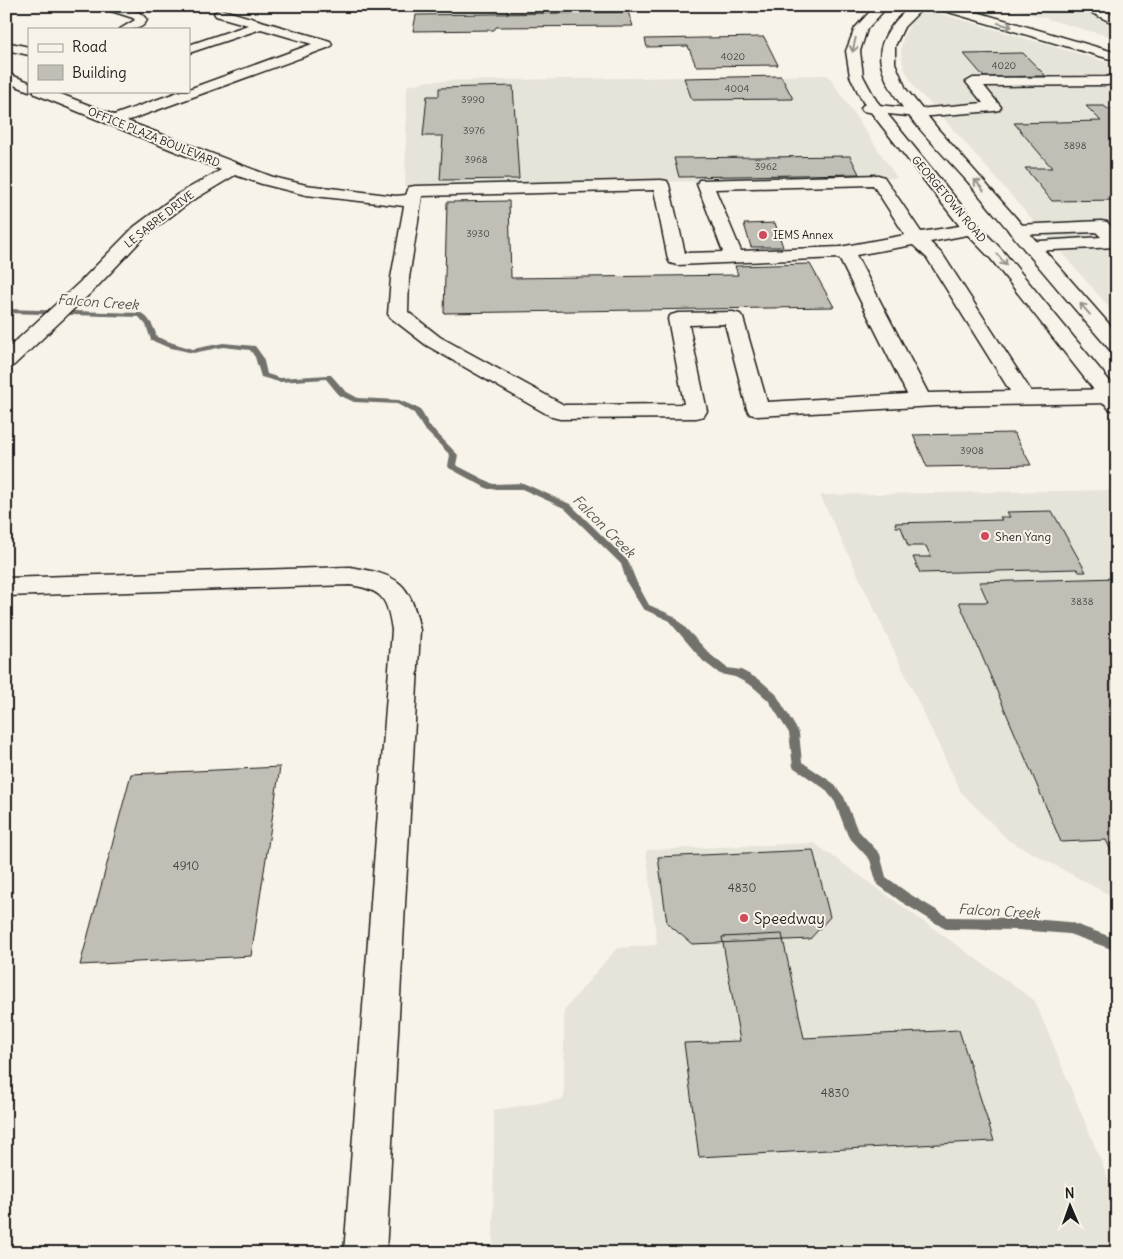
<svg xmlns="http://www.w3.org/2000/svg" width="1123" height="1259" font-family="Delius,sans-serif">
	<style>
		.built { fill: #e6e3d9 }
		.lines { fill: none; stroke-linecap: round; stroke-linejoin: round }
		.stream { fill: #72716c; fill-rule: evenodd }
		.building { fill: #c0beb5; stroke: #1c1c1c }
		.minor-casing { stroke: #1c1c1c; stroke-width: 3 }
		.major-casing { stroke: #1c1c1c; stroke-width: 3 }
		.minor { fill: #f7f3e8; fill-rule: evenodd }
		.major { fill: #f7f3e8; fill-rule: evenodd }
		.oneway { stroke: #94928c }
		.poi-dot { fill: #d1495b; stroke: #f7f3e8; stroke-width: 2 }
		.labels { text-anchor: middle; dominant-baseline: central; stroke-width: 4; stroke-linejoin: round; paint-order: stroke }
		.number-label { font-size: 10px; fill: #454442 }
		.far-street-label { font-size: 11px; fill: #1c1c1c; stroke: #f7f3e8 }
		.far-poi-label { font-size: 11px; fill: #1c1c1c; stroke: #f7f3e8; text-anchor: start }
		.poi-label { font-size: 12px; fill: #1c1c1c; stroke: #f7f3e8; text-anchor: start }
		.near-number-label { font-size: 12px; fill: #454442 }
		.water-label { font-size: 14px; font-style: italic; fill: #565452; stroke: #f7f3e8 }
		.near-poi-label { font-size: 15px; fill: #1c1c1c; stroke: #f7f3e8; text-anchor: start }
	</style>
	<rect width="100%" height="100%" fill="#f7f3e8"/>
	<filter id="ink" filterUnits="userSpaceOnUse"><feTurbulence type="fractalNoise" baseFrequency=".02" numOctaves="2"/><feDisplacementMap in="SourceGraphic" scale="10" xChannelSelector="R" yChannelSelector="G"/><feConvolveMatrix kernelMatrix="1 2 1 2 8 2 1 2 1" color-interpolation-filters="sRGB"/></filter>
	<g filter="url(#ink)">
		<!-- built -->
		<path class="built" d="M1003 6H1117V38L1089 31Z
			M930 13H938L1117 65V316L931 104 916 90 904 68 901 51 903 37 911 23 920 14Z
			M828 75 897 178 405 186 407 86 428 81Z
			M1117 490V899L1008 840 961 792 820 495Z
			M814 843 1035 1001 1117 1200V1253H493L494 1110 564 1099V1010L617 948 657 945 646 850Z"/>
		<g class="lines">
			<!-- stream -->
			<path class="stream" d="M6 309 141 313C150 318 154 327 157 337L173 343 193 349 223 343 255 346 263 357 267 374 280 378 328 375H331L345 391 358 398 399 400 420 409 429 425 458 455 456 465 493 484 523 483 570 504 628 561 637 583 649 605 674 616 711 655 727 668 741 670 760 680 776 694 799 733 802 762 833 783 844 797 857 829 880 854 886 877 908 893 948 917 1018 918 1069 922 1117 939V951L1069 934 1018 930 946 929 942 927 900 901 877 884 870 860 848 836 835 802 825 789 793 767 789 733 768 700 752 686 735 677 720 674 703 661 668 620 643 609 627 583 621 564 564 508 522 489H488L449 468 448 466 450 455 423 428 414 413 397 404 354 402 339 395 326 379 279 382 261 377 255 357 250 350 223 347 193 353 167 347 151 340 146 325 139 317 6 313Z"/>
		</g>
		<!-- building -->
		<path class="building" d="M628 12 633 26 496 27 494 30 413 31 416 15Z
			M764 37 778 65 696 66 688 46 647 47 645 39Z
			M1023 53 1046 76 984 77 964 54Z
			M781 76 793 99 692 100 684 78Z
			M513 86 519 179 440 180 443 136H423L427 96H439V88Z
			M1086 106H1104L1108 109H1114L1117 112V200L1052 201 1025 168H1052L1014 123 1101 121Z
			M850 156 859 174 679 177 674 158Z
			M509 201 511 278 738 275 735 266 810 264 834 307 444 313 447 202Z
			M775 223 783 247H751L744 224Z
			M1014 433 1031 465 927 467 913 435Z
			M1052 511 1086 572H1079L1077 569 920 573 913 557H931L926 546H908L901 527H896L895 523 1002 520 1000 517H1010L1007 512Z
			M1117 578V857H1114L1106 840 1061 842 959 602H988L979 582Z
			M280 767 251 956 80 965 131 774Z
			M813 850 830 917 810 939 692 944 667 923 658 857Z
			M782 934 804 1038 959 1030 994 1141 699 1157 684 1043 740 1041 722 937Z"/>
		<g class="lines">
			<!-- minor casing -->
			<g class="minor-casing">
				<path id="minor" d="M103 6C119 6 137 6 147 20 142 31 131 29 120 29L135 20 133 18 105 9Z
					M1077 6H1094L1117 16V25Z
					M220 9 330 41 332 44 330 47 127 121 273 177 306 185 396 196 406 195 409 187 415 186 661 180 667 181 669 185 685 253 723 252 697 184 699 180 878 175 884 177 921 232 972 224 978 225 981 229 978 233 930 242 943 255 1031 391 1110 389 1117 391V401L1110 403 935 406 758 416 750 414 747 409 725 324 689 325 707 411 704 416 696 418 560 419 552 417 426 345 391 318 388 314 391 278 404 206 306 195 262 184 235 175 190 202 146 235 95 289 13 366 6 368V350L81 281 134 227 178 194 221 170 35 94 33 91H53L114 115 181 91H189V89L312 44 261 29 189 53V45L248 25 216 16 214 13ZM873 185 905 235 840 247 741 251 715 189ZM654 190 668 259 670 263 677 265 839 258 907 394 767 402 743 318 740 314 733 312 678 313 671 315 668 319 684 404 564 405 440 337 408 312 409 278 422 196ZM913 245 927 258 1010 391 928 393 856 255Z
					M6 42 29 47V55L6 50Z
					M6 73 29 82V91L6 82Z
					M1117 74V83L1107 85 984 86 1001 107 999 110 994 111 918 117 868 112 863 111 861 108 863 105 868 104 918 109 983 103 966 82 973 78 1106 77Z
					M1101 221 1107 222 1117 233V247L1031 251 1025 250 1022 246 1025 242 1101 237 1096 232 1017 235 1011 234 1008 230 1011 226 1017 225Z
					M350 567C398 575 410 581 420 630L386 1253H344L392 630C387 598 383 590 350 585L6 596V578Z"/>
			</g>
			<!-- major casing -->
			<g class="major-casing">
				<path id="major" d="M875 6H888L867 29 860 51 863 76 876 100 974 221 1003 251 1117 390V411L1109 409 991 259 962 229 863 102 850 76 846 51 855 28Z
					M911 6H925L904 27 895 46V63L906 89 937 128 1117 333V352L1110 350C1062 295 1015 238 968 182 942 152 889 103 881 64 876 40 895 20 911 6Z
					M936 6H956L1117 53V61L938 9Z"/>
			</g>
			<!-- minor -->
			<use href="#minor" class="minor"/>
			<!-- major -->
			<use href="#major" class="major"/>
		</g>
		<!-- one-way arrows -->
		<defs><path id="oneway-shaft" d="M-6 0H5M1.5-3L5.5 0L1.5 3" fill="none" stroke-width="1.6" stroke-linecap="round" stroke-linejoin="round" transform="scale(1.25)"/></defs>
		<g class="oneway">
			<use href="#oneway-shaft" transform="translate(1005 25) rotate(16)"/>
			<use href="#oneway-shaft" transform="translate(854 45) rotate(103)"/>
			<use href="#oneway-shaft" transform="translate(979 185) rotate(-130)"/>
			<use href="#oneway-shaft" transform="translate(1002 260) rotate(51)"/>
			<use href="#oneway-shaft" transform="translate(1085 309) rotate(-131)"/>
		</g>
	</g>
	<!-- markers -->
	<g class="poi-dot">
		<circle cx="763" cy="235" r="5"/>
		<circle cx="985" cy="536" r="5"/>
		<circle cx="744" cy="918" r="5"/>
	</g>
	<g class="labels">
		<!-- number labels -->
		<g class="number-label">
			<text x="733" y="56">4020</text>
			<text x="1004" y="65">4020</text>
			<text x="737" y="88">4004</text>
			<text x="473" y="99">3990</text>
			<text x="474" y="130">3976</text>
			<text x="1075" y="145">3898</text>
			<text x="476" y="159">3968</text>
			<text x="766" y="166">3962</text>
			<text x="478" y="233">3930</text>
			<text x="972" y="450">3908</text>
			<text x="1082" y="601">3838</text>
		</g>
		<!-- far-street labels -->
		<g class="far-street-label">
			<text transform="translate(154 137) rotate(22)">OFFICE PLAZA BOULEVARD</text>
			<text transform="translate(949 199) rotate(50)">GEORGETOWN ROAD</text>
			<text transform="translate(159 219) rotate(-38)">LE SABRE DRIVE</text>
		</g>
		<!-- far-poi labels -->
		<g class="far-poi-label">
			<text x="773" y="235">IEMS Annex</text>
		</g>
		<!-- poi labels -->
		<g class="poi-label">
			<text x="995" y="536">Shen Yang</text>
		</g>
		<!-- near-number labels -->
		<g class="near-number-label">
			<text x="186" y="865">4910</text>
			<text x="742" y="887">4830</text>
			<text x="835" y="1092">4830</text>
		</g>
		<!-- water labels -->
		<g class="water-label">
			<text transform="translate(98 302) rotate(4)">Falcon Creek</text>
			<text transform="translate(604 526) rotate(45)">Falcon Creek</text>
			<text transform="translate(999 911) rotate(3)">Falcon Creek</text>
		</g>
		<!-- near-poi labels -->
		<g class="near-poi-label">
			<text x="754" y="918">Speedway</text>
		</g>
	</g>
	<!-- margin -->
	<rect width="1123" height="1259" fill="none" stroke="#f7f3e8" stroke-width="25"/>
	<rect x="12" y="12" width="1098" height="1234" fill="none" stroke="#1c1c1c" stroke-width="2" filter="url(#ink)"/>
	<!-- legend -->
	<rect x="28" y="28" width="162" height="65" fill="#f7f3e8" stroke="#9f9d96"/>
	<rect x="38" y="44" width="25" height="8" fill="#f7f3e8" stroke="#9f9d96"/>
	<text x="72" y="52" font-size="15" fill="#1c1c1c">Road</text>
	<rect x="38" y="65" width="25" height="15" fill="#c0beb5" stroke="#9f9d96"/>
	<text x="72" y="78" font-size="15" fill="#1c1c1c">Building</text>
	<!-- north arrow -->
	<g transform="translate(1070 1206) rotate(358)" stroke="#f7f3e8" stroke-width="4" paint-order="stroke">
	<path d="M0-4L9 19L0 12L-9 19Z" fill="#1c1c1c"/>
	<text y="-8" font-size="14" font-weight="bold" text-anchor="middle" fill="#1c1c1c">N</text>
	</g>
</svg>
